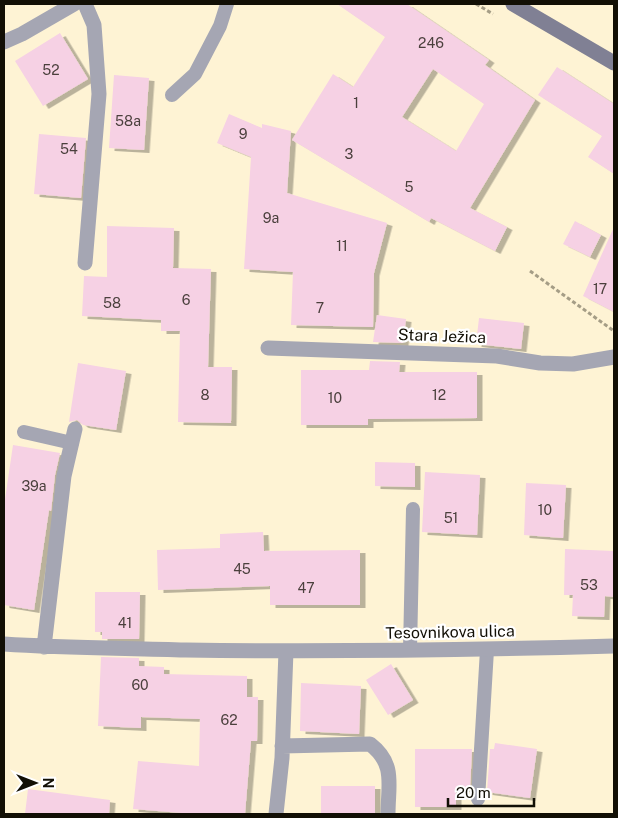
<svg xmlns="http://www.w3.org/2000/svg" width="618" height="818" font-family="'Public Sans',sans-serif">
	<style>
		.building { fill: #f6d1e4; fill-rule: evenodd; filter: url(#shadow) }
		.lines { fill: none; stroke-linecap: round; stroke-linejoin: round }
		.path { stroke: #a59d86; stroke-width: 3; stroke-dasharray: 4 2.5; stroke-linecap: butt }
		.lane { stroke: #a5a6b3; stroke-width: 14 }
		.street { stroke: #a5a6b3; stroke-width: 15 }
		.secondary { stroke: #808094; stroke-width: 15 }
		.labels { text-anchor: middle; dominant-baseline: central; stroke-width: 4.5; stroke-linejoin: round; paint-order: stroke }
		.number-label { font-size: 14px; fill: #4b403d }
		.street-label { font-size: 16px; fill: #120f05; stroke: #fff }
	</style>
	<defs>
		<filter id="shadow"><feDropShadow dx="5.5" dy="3" stdDeviation="0" flood-color="#0004"/></filter>
	</defs>
	<rect width="100%" height="100%" fill="#fef3d4"/>
	<!-- building -->
	<path class="building" d="M337 4H407L489 60 485 65 535 100 470 208 507 227 495 251 431 218 429 222 292 140 333 74 353 87 385 37ZM433 69 484 104 456 151 402 117Z
		M60 33 88 79 43 106 15 61Z
		M557 67 614 104V174L588 157 602 136 538 95Z
		M114 75 149 78 144 150 109 148Z
		M229 114 262 128V124L291 131 287 193 387 223 374 273 373 327 291 325 293 272 244 269 251 157 217 143Z
		M39 134 86 138 81 198 34 194Z
		M575 221 601 235 590 257 563 244Z
		M107 226 174 228 173 268 211 269 208 367H232L231 423 178 422 180 331H161V320L82 316 84 276 107 277Z
		M614 227V312L583 296Z
		M377 315 406 319 403 343 373 342Z
		M479 318 524 323 521 349 476 344Z
		M370 361 400 362 399 372H477V418L368 419V425H301V370H369Z
		M78 363 126 371 116 430 83 425 77 420 69 422Z
		M13 445 60 453 55 475 51 511 49 510 34 610 4 605V506Z
		M375 462 415 463V487L375 486Z
		M425 472 480 475 477 535 422 532Z
		M526 483 566 485 563 538 524 535Z
		M263 532 264 551 360 550V605H270V586L158 590 157 550 220 548V534Z
		M565 549 614 551V597L605 596 604 617 572 616 573 595H564Z
		M95 592H140L139 639H102V632H95Z
		M101 657 139 658V666L164 667V674L247 676V697H258L257 741H251L245 814H194L133 809 138 761 199 766 200 719 141 717V728L98 726Z
		M391 664 413 700 388 715 366 680Z
		M301 683 361 686 359 734 300 731Z
		M495 743 537 749 530 798 487 792 490 749H494Z
		M415 749H472L470 790 456 788V807H415Z
		M321 786H375V814H321Z
		M28 789 110 800 109 814H25Z"/>
	<g class="lines">
		<!-- path -->
		<path class="path" d="M476 4 493 14
			M530 271 614 331"/>
		<!-- lane -->
		<path class="lane" d="M172 95 195 74 220 26 227 4
			M24 432 72 443
			M410 650 413 509
			M478 799 487 650"/>
		<!-- street -->
		<path class="street" d="M4 42 22 34 74 4
			M85 263 99 94 94 25 85 4
			M268 348 497 356 540 363 573 364 614 357
			M4 644C64 648 125 648 186 650 329 652 471 650 614 646
			M44 647 64 476 75 429
			M282 746 370 744C396 764 388 785 388 814
			M276 814 282 758 286 651"/>
		<!-- secondary -->
		<path class="secondary" d="M513 4 614 63"/>
	</g>
	<g class="labels">
		<!-- number labels -->
		<g class="number-label">
			<text x="431" y="43">246</text>
			<text x="51" y="70">52</text>
			<text x="356" y="103">1</text>
			<text x="128" y="121">58a</text>
			<text x="243" y="134">9</text>
			<text x="69" y="149">54</text>
			<text x="349" y="154">3</text>
			<text x="409" y="187">5</text>
			<text x="271" y="218">9a</text>
			<text x="342" y="246">11</text>
			<text x="600" y="289">17</text>
			<text x="186" y="300">6</text>
			<text x="112" y="303">58</text>
			<text x="320" y="308">7</text>
			<text x="205" y="395">8</text>
			<text x="439" y="395">12</text>
			<text x="335" y="398">10</text>
			<text x="34" y="486">39a</text>
			<text x="545" y="510">10</text>
			<text x="451" y="518">51</text>
			<text x="242" y="569">45</text>
			<text x="589" y="585">53</text>
			<text x="306" y="588">47</text>
			<text x="125" y="623">41</text>
			<text x="140" y="685">60</text>
			<text x="229" y="720">62</text>
		</g>
		<!-- street labels -->
		<g class="street-label">
			<text transform="translate(442 336) rotate(2)">Stara Ježica</text>
			<text transform="translate(450 632) rotate(-1)">Tesovnikova ulica</text>
		</g>
	</g>
	<!-- border -->
	<rect width="618" height="818" fill="none" stroke="#120f05" stroke-width="10"/>
	<!-- north arrow -->
	<g transform="translate(35 783) rotate(90)" stroke="#ffffff" stroke-width="4" paint-order="stroke">
	<path d="M0-4L9 19L0 12L-9 19Z" fill="#120f05"/>
	<text y="-8" font-size="14" font-weight="bold" text-anchor="middle" fill="#120f05">N</text>
	</g>
	<!-- scale -->
	<path d="M448 798v8h86v-8" fill="none" stroke="#120f05" stroke-width="2.5"/>
	<text x="456" y="798" font-size="15" fill="#120f05" stroke="#ffffff" stroke-width="4" paint-order="stroke">20 m</text>
</svg>
